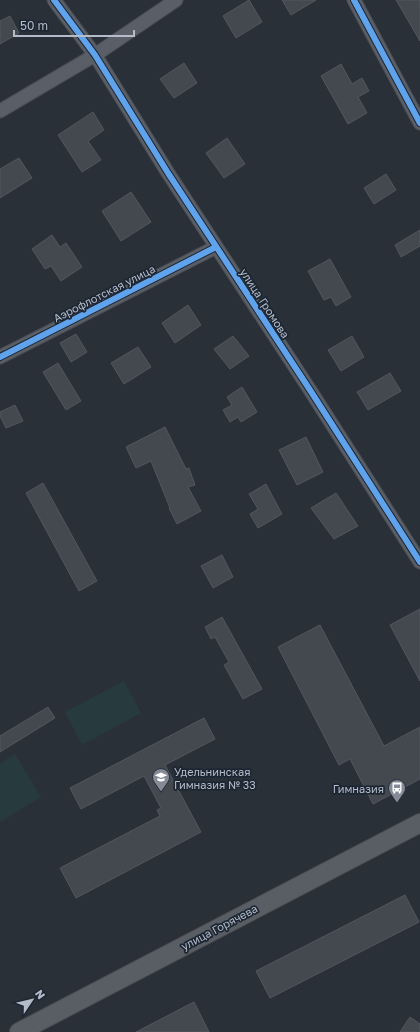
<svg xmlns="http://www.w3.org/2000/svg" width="420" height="1032" font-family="'Golos Text',sans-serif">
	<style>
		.grass { fill: #273a3e }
		.building { fill: #444950; stroke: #52575f }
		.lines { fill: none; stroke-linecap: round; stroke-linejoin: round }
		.street-casing { stroke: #484c53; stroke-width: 15 }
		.secondary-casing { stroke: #484c53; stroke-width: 20 }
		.street { stroke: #5a5e66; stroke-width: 13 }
		.secondary { stroke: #595d64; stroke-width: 18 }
		.cycleway-casing { stroke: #1d2633; stroke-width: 8 }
		.cycleway { stroke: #60a3ed; stroke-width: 6 }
		.labels { text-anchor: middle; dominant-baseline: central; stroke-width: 3.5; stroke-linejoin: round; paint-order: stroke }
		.street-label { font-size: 11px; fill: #b4bcc9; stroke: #1d2633 }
		.poi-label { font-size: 11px; fill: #b4bcc9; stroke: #1d2633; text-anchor: start }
	</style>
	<rect width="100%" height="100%" fill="#2a3038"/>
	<!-- grass -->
	<path class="grass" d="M124 681 141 713 82 745 65 712Z
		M15 754 41 797 0 822V764Z"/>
	<!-- building -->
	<path class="building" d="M249 0 262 22 236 38 223 16Z
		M282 0H316L291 15Z
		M396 0H420V41Z
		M10 16 19 33 0 44V21Z
		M184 63 197 83 174 98 160 79Z
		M341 64 352 84 362 78 369 91 358 97 367 113 348 124 321 76Z
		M93 112 104 130 88 141 101 160 82 172 58 135Z
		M227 138 245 164 224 178 206 153Z
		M19 158 32 178 0 198V169Z
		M386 174 396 190 374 204 364 188Z
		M131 192 151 222 121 241 102 211Z
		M420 230V246L401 257 395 245Z
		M52 235 60 247 66 243 82 267 61 281 51 266 45 269 32 249Z
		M330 259 351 297 336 306 331 297 324 300 308 271Z
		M188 305 201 325 175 343 162 323Z
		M76 334 87 352 71 362 60 343Z
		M233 336 249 356 230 369 214 349Z
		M352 336 364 357 341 371 328 350Z
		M138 347 151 367 124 384 111 363Z
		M58 363 81 401 66 410 43 372Z
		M390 373 401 391 368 410 357 392Z
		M242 387 257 412 241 422 238 417 230 422 223 410 232 405 227 397Z
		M15 405 23 421 6 428 0 416V412Z
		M165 427 186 469 189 468 195 485 188 487 201 511 177 524 169 508H170L151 461 136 468 126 447Z
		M306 437 323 472 297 485 279 450Z
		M43 483 97 581 79 591 26 493Z
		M266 484 282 514 258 528 250 514 258 509 249 494Z
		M336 493 358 526 334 539 311 508Z
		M222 555 233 577 213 588 201 566Z
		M420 609V681L390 625Z
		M222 617 262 689 243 699 224 665 229 662 215 637 211 639 205 627Z
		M320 625 384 746 420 727V779L373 804 350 759 339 765 278 647Z
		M48 707 55 718 0 752V736Z
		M204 718 215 739 165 765 201 832 76 898 60 868 160 816 157 810 161 808 144 776 81 809 70 788Z
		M405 895 419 922 270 998 256 971Z
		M194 1002 209 1032H136Z
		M410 1017 420 1024V1032H400Z"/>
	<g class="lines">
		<!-- street casing -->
		<g class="street-casing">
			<path id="street" d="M54 0 95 55 168 173 310 390 420 562
				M354 0 420 123
				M0 111 95 55 176 0
				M0 357 216 247"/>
		</g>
		<!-- secondary casing -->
		<g class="secondary-casing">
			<path id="secondary" d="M19 1032 420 823"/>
		</g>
		<!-- street -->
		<use href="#street" class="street"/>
		<!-- secondary -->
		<use href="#secondary" class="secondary"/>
		<!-- cycleway casing -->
		<g class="cycleway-casing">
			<path id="cycleway" d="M54 0 95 55 168 173 310 390 420 562
				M354 0 420 123
				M0 357 216 247"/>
		</g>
		<!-- cycleway -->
		<use href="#cycleway" class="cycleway"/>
	</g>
	<!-- icons -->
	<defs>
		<g id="school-pin" transform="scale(0.9)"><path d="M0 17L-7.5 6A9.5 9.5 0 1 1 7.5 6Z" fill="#848b96" stroke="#1d2633"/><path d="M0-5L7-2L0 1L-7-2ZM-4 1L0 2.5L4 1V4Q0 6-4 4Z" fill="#fff"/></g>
		<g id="bus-pin" transform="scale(0.9)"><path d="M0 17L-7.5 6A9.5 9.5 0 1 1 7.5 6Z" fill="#848b96" stroke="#1d2633"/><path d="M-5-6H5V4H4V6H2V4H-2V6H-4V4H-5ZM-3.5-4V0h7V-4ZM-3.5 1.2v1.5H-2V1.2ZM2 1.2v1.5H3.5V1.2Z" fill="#fff"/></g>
	</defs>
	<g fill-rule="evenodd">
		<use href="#school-pin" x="161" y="777"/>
		<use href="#bus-pin" x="397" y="788"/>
	</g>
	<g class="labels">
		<!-- street labels -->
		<g class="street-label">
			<text transform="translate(104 293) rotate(-27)">Аэрофлотская улица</text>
			<text transform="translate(265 303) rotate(57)">улица Громова</text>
			<text transform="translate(219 927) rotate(-28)">улица Горячева</text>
		</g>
		<!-- poi labels -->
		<g class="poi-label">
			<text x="174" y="771">Удельнинская<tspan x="174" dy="13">Гимназия № 33</tspan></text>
			<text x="384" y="788" text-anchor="end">Гимназия</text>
		</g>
	</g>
	<!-- north arrow -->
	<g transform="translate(32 1000) rotate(55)" stroke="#1d2633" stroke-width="3" paint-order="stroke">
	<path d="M0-3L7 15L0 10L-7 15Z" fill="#b4bcc9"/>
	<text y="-6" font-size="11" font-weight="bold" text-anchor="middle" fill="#b4bcc9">N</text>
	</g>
	<!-- scale -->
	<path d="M14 30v6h120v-6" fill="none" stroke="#b4bcc9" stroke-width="2"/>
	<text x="20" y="30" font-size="12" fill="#b4bcc9" stroke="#1d2633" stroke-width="3" paint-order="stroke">50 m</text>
</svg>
